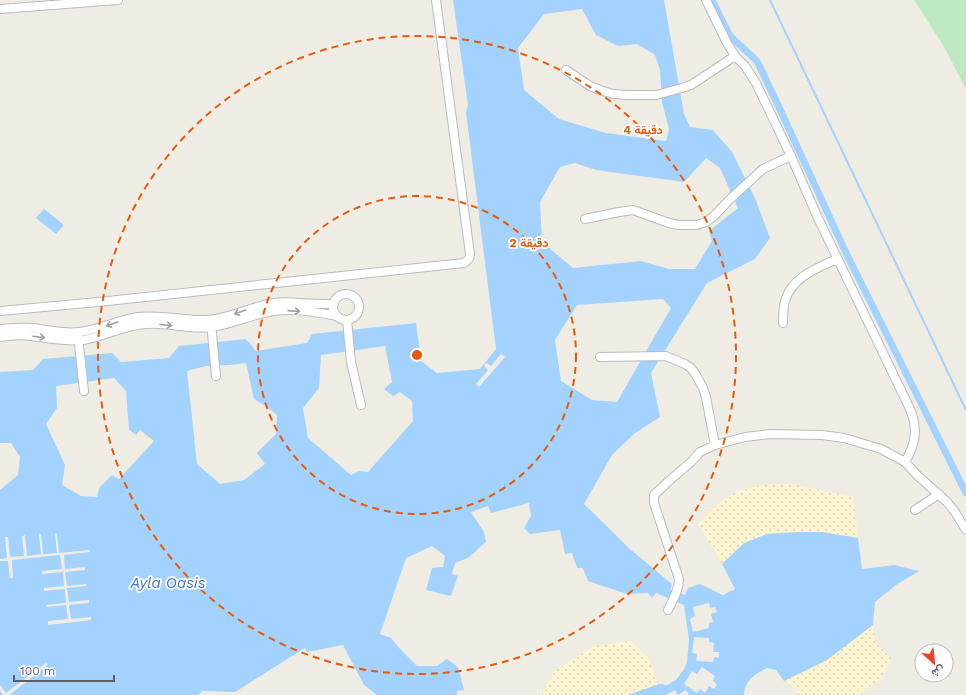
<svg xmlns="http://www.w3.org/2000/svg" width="966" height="695" font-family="'Work Sans',Vazirmatn,sans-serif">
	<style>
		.grass { fill: #bee8c1 }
		.sand { fill: url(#sand-dots) }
		.water { fill: #a3d2ff; fill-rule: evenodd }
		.pier { fill: #efede3 }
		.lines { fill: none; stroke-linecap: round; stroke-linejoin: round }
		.stream { stroke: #a3d2ff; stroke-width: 2 }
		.canal { stroke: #a3d2ff; stroke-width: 7 }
		.minor-casing { stroke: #b8bbc0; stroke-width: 10 }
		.minor { stroke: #fff; stroke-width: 8 }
		.oneway { stroke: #9d9fa3 }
		.ring { fill: none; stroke: #e8590c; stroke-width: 2; stroke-dasharray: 7 5 }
		.labels { text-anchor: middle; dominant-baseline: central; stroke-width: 3.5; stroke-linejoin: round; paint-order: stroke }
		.water-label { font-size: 15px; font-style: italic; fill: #3d75c0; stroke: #fff }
		.centre { fill: #e8590c; stroke: #fff; stroke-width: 2 }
		.ring-label { font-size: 12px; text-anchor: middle; font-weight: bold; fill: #e8590c; stroke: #fff; stroke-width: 3.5; stroke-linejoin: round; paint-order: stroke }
	</style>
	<defs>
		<pattern id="sand-dots" width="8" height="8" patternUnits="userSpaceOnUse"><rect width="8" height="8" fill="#fcf4d1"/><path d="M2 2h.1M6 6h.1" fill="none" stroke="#dad4b6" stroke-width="1.8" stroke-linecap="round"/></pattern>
	</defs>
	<rect width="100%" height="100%" fill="#efede3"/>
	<!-- grass -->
	<path class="grass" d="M914 0H966V89L943 45Z"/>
	<!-- sand -->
	<path class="sand" d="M791 484 853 497 858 538 822 532H797L767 534 744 543 722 564 698 523 713 507 738 491 762 485Z
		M873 625 875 642 891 658 881 679 859 694 856 695H796V688L784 681 827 660Z
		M631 641 647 657 659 684 628 695H542V694L554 671 595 646Z"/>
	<!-- water -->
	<path class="water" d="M453 0H664L684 114 690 127 713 130 732 152 755 198 770 238 755 259 707 283 651 373 660 417 635 433 612 455 584 504 631 550 672 584 670 590 685 595 688 588 700 584 723 595 735 589 722 564 744 543 767 534 797 532H822L858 538 862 569 894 565 919 571 896 585 875 602 873 625 827 660 784 681 776 670 767 668C755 674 744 681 744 695H689L686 690 678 695 675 690 666 695H628L659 684 667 685 676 680 684 669 687 662 689 640 684 605 656 593 652 598 648 593 627 594 588 581 583 568H577L572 553 565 554 560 530 530 534 524 528 531 516 529 503 491 513 488 506 471 512 484 532 486 542 468 558 455 563 452 574 458 576 451 596 426 590 432 568 443 567 445 556 432 546 406 558 380 634 391 638 400 649 417 666H437L447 659 458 667 464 690 457 691V695H377L364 685 343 645 307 652 305 648 235 692 202 691 198 695H0V490L18 475 20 457 11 443H0V372L33 370 43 359 112 353 121 362 169 358 179 346 246 339 256 351 307 343 312 334 416 323 421 361 437 373 480 369 496 349 466 112 468 105ZM582 9 596 35 618 46 637 44 655 55 660 70 662 102 669 129 666 141 606 133 559 119 524 90 518 48 544 14ZM706 158 720 168 738 208 709 231 712 241 695 269H669L641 261 573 268 542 242 540 202 560 167 575 163 596 170 684 182ZM663 299 671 308 617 402 592 400 561 381 555 340 577 305ZM385 346 392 382 384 389 393 396 400 392 412 401 413 421 368 472 359 471 351 475 308 438 303 408 319 388 321 355ZM246 363 254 399 267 407 277 415 276 434 257 453 265 464 244 480 220 484 197 464 187 371 206 366 230 365ZM114 378 126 391 129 430 136 435 140 430 154 441 119 479 112 475 99 488 97 497 81 496 62 485 65 465 46 424 57 408 56 386ZM709 603 710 608 715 607 717 612 711 614 713 622 709 623V628L693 632 690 619 695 616 693 607ZM694 637 709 638V642L714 643 713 652H719V658L714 657 713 662 696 661 697 654 692 653ZM702 667 715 676 713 681 717 684 714 689 709 686 705 693 700 689 697 693 684 684 692 671 697 674Z
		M44 209 64 225 56 234 36 218Z"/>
	<!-- pier -->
	<path class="pier" d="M501 354 505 357 479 387 476 384 488 370 484 366 486 363 491 366Z
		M55 533H57L59 553 89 550 90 552 64 555 65 569 85 567V570L65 572 67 586 86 584V586L67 588 69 602 89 600V603L69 605 71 619 91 617V620L48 625V621L68 619 66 605 47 607 46 605 66 603 65 589 44 591V588L64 586 63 572 42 574V571L62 569 60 555 12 560 13 578H10L8 561H0V559L7 558 5 537H8L10 557 24 556 22 536H23L25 535 27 556 41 554 39 534H41L43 554 57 553Z
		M46 663 48 665 9 695H3L0 691V685L6 693Z"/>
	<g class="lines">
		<!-- stream -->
		<path class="stream" d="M770 0 966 410"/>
		<!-- canal -->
		<path class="canal" d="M712 0 730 36 757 61 778 105 847 255 966 493"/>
		<!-- minor casing -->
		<g class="minor-casing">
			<path id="minor" d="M706 0 727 43 735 56 745 66 756 83 791 156 817 216 910 409C918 428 916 444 905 462
				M0 9 118 0
				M566 70 590 86 600 90 613 94 627 95H656L682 88 691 85 735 56
				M585 219 619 212 633 210 669 223 678 225H697L706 222 714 216 729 200 763 169 791 156
				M333 307a13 13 0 1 1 26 0a13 13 0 1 1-26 0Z
				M0 311 98 302 464 263C468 260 470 259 470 254L436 0
				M347 320 351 362 361 405
				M211 323 216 376
				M783 323C783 316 783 308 785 301 792 277 817 268 837 259
				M0 329C11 328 22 327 33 328 49 330 63 334 79 332 99 330 118 320 138 317 161 314 184 321 208 320 230 318 251 307 273 303 282 302 291 302 300 303 311 304 323 304 334 304
				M78 336 84 391
				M0 337C10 336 20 334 30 336 48 338 67 342 84 340 105 336 124 325 146 324 168 322 190 330 212 327 233 324 253 314 274 311 292 308 318 312 337 316
				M600 357 666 356 685 364 691 368 696 375 703 388 706 397 715 445
				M915 510 939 494
				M668 610C673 600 679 590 679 579L654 503V495L670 480 691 462 700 452 715 445 745 437 770 434 822 435 844 438 881 449 905 462 917 475 947 502 955 512 966 530"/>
		</g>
		<!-- minor -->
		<use href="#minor" class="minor"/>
	</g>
	<!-- one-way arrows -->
	<defs><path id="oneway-shaft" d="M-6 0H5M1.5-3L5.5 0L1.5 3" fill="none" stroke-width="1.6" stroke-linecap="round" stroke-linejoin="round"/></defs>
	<g class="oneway">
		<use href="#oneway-shaft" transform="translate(294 311) rotate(4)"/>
		<use href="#oneway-shaft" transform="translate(240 312) rotate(160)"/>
		<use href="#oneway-shaft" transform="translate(112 324) rotate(161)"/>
		<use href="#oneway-shaft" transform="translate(166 325) rotate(5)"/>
		<use href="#oneway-shaft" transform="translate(39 337) rotate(7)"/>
	</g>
	<!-- distance rings -->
	<g class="ring">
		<circle cx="417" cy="355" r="159"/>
		<circle cx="417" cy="355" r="319"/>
	</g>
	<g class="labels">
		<!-- water labels -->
		<g class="water-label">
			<text x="168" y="583">Ayla Oasis</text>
		</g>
	</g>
	<circle cx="417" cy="355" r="6" class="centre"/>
	<g class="ring-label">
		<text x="643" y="134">4 دقيقة</text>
		<text x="529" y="247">2 دقيقة</text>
	</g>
	<!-- north arrow -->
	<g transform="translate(934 663) rotate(153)"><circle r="19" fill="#ffffff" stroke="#bdbfc1"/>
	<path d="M0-3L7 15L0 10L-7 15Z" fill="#f24226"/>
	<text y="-6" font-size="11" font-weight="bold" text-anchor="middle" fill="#5b5f65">ش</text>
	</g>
	<!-- scale -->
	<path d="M14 675v6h100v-6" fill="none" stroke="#5b5f65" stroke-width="2"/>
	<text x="20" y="675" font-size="12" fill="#5b5f65" stroke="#ffffff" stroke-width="3" paint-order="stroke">100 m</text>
</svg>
